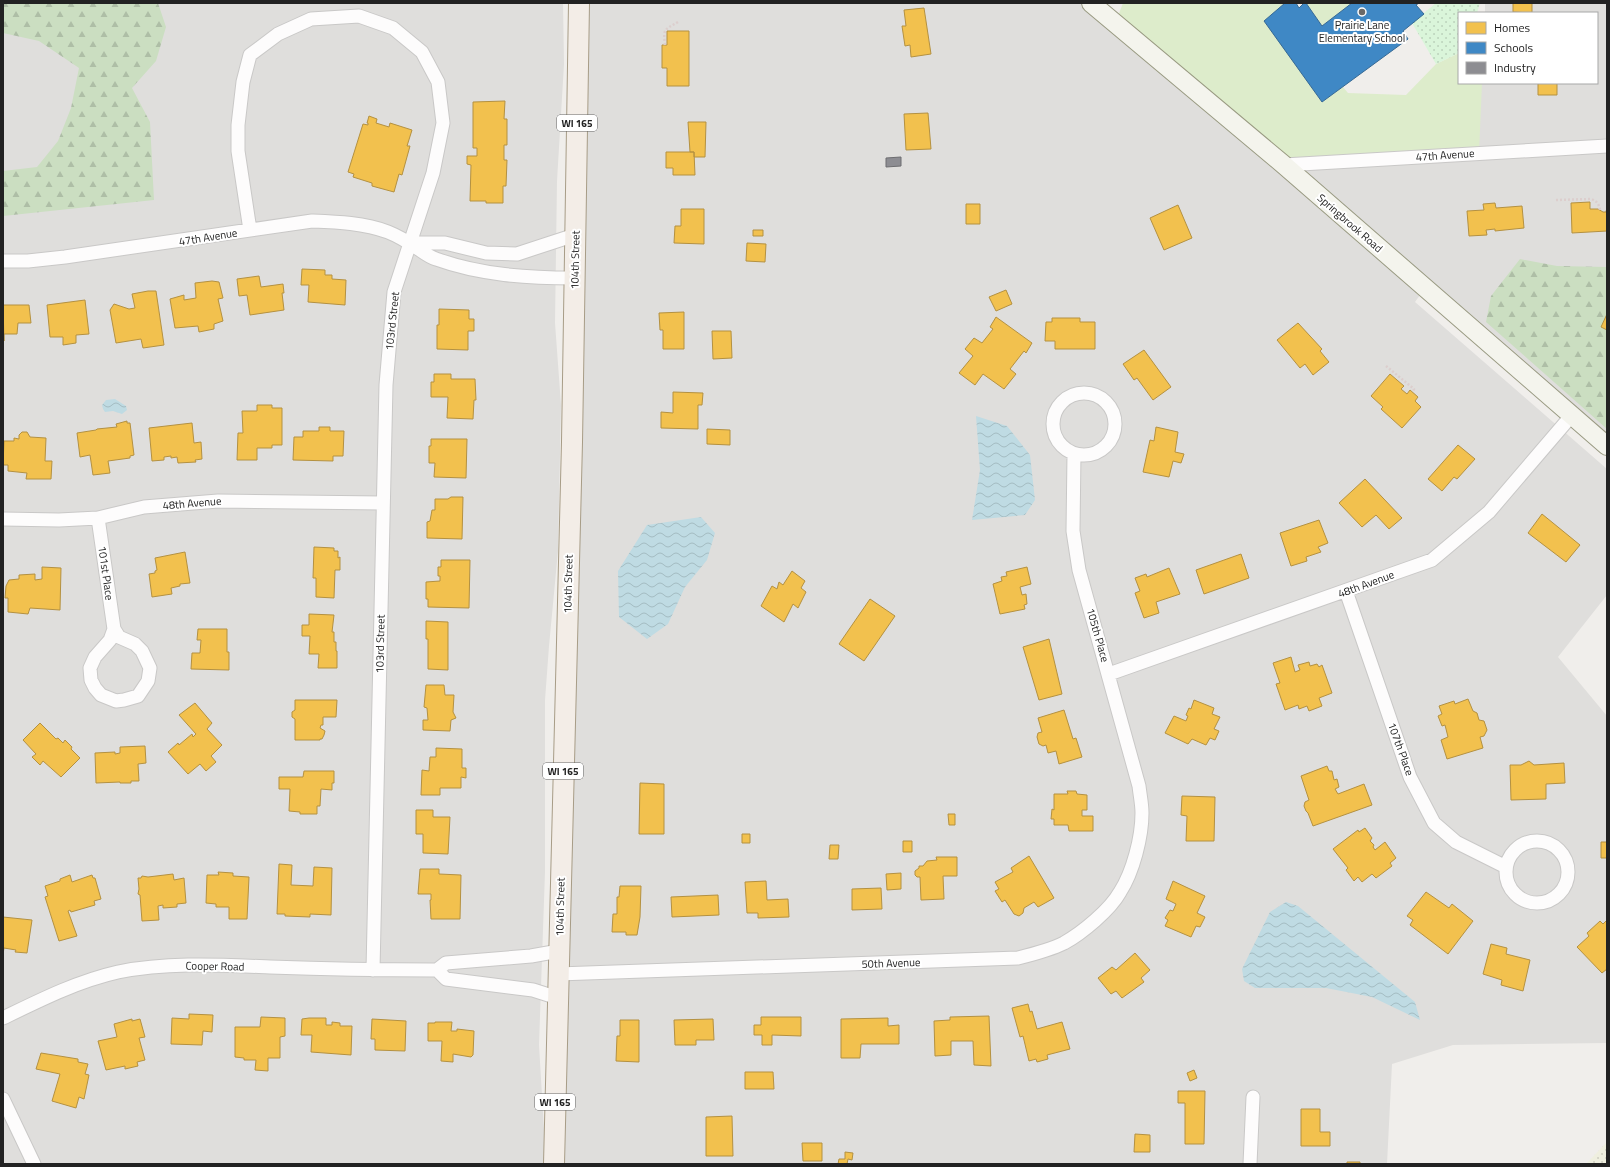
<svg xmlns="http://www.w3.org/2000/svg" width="1610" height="1167" font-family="'Titillium Web',sans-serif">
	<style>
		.residential { fill: #dfdedc }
		.farmland { fill: url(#farmland-dots) }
		.grass { fill: #ddeccb }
		.forest { fill: url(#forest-firs) }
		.park { fill: url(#park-dots) }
		.water { fill: url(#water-waves) }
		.homes { fill: #f2c14e; stroke: #b49141 }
		.schools { fill: #3f88c5; stroke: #366994 }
		.industry { fill: #8d8d92; stroke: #6d6d70 }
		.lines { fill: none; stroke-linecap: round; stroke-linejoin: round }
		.street-casing { stroke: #c9c8c7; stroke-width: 15 }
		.secondary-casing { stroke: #999a82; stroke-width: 20 }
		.primary-casing { stroke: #a79c86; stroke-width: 22 }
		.path { stroke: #dccecd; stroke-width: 2.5; stroke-dasharray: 2 2; stroke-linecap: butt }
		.street { stroke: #fdfcfc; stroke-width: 13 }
		.secondary { stroke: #f4f4ed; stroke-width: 18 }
		.primary { stroke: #f3ede7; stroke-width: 20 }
		.poi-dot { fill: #6a6968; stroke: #fff; stroke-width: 1.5 }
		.labels { text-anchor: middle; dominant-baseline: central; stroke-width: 4; stroke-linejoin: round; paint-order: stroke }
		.shield { fill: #fff; stroke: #646464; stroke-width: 1 }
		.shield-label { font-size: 10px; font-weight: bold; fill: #222 }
		.poi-label { font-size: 11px; fill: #222; stroke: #fff }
		.street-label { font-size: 11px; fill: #222; stroke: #fff }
	</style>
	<defs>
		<pattern id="farmland-dots" width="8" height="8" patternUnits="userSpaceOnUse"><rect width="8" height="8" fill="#efefdf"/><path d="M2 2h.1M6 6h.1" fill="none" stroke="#cdcdbf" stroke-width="1.8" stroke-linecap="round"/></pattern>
		<pattern id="forest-firs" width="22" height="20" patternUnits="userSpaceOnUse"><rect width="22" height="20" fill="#cbdec1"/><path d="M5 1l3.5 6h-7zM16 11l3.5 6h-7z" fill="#aebea6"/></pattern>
		<pattern id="park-dots" width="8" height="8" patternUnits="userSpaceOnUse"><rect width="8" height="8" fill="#daf5da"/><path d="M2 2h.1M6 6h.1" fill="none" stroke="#bbd2bb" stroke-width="1.8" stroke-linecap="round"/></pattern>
		<pattern id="water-waves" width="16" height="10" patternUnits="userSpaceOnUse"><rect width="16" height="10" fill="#bfdbe3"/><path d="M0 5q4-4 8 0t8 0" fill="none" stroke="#a4bcc2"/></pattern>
	</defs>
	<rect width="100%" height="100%" fill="#f0eeeb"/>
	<!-- residential -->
	<path class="residential" d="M3 3H563L564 64 557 181 555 323 561 405 558 551 549 646 545 700V872L539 1045 546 1164H3Z
		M579 3H1091L1269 153 1482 83H1597V13H1485V3H1607V446L1425 288 1415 302 1607 469V595L1558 657 1607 716V1043L1453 1045 1392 1064 1387 1164H557Z"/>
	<!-- farmland -->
	<path class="farmland" d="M1607 1142V1164H1586Z"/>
	<!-- grass -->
	<path class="grass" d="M1123 3H1285L1265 21 1322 102 1343 87 1348 93 1406 95 1436 64 1457 54 1459 52V83H1482L1479 153 1284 165 1118 16Z
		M1306 3H1352L1322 26Z"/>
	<!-- forest -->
	<path class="forest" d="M3 3H158L166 27 156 61 132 88 150 122 154 200 3 216V171L37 167 58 141 71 108 79 68 39 41 3 33Z
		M1520 259 1557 266 1607 267V429L1486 322 1491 296Z"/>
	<!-- park -->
	<path class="park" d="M1436 3H1480L1477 13H1459V52L1457 54 1436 64 1412 23Z"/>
	<!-- water -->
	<path class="water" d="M115 399 126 406 127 410 122 414 113 411 105 412 103 409 102 405 106 400Z
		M976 416 1007 426 1030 455 1035 500 1025 515 972 520 980 470Z
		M701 517 715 533 707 560 685 587 668 624 647 639 619 617 618 571 647 525Z
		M1286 902 1298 906 1415 1002 1420 1020 1372 997 1326 988H1255L1244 981 1242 969 1270 912Z"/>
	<!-- homes -->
	<path class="homes" d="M1513 3H1532V13L1513 12Z
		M924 8 931 54 911 57 910 45 905 46 902 26H906L904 10Z
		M667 31H689V86H667V68H662V45H667Z
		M1538 83H1557V95H1538Z
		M505 101 504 119H507V145H504V160H507L506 186H503V203H486V201H470L471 165 467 164V156H477V148H473V102Z
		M928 113 931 149 906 150 904 114Z
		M369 116 377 119 376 123 389 127 390 123 412 130 407 146H410L402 175 399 174 394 192 372 186V183L353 177 354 174 348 172 363 124 368 125V123H367Z
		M688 122H706L705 157H694V152H690Z
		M666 152H694L695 175H673V168H666Z
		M1590 202V209H1598L1603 212H1606L1607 207V231L1572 233 1571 203Z
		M1495 203 1496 208 1522 206 1524 228 1495 231V229L1486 230 1487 235 1469 236 1467 211 1484 210 1483 204Z
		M966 204H980V224H966Z
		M1178 205 1192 238 1164 250 1150 218Z
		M681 209H704V244L674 243 675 226H681Z
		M753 230H763V236H753Z
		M747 243 766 244 765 262 746 261Z
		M302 269 325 270V275H332V279L346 280 345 305 308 302 309 285H301Z
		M259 276 261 287 283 284 284 293H282L284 310 250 315 247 295 239 296 237 279Z
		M212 281 219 282 223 298 218 299 223 321 214 324V329L199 332 198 326 175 328 170 299 184 295V300L196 298 195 283Z
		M1006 290 1012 304 996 311 989 297Z
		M148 291H156L164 345 143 348 141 339 116 343 110 310 114 304 129 309 135 308 132 294Z
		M85 300 89 334 76 335V343L63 345V337H50L47 305Z
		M3 305H29L31 323H18L17 334H4V341Z
		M439 309 469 310V319H474V331H468V350L437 349V325H439Z
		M684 312V349H663V330H660L659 313Z
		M1607 314V330L1601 327Z
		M996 317 1032 343 1026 353 1024 351 1010 369 1016 374 1004 389 983 374 975 385 959 373 973 356 965 349 974 338 982 343 993 329 990 327Z
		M1052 318H1080V322H1095V349H1055V341H1045L1046 322H1052Z
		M1298 323 1322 349 1320 351 1329 362 1313 375 1305 364 1300 368 1277 340Z
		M712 331H731L732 358 713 359Z
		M1144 350 1171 387 1153 400 1137 378 1134 380 1123 364Z
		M434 374H451V379H475L476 400H474L473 419 447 418 448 397H431V382H434Z
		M1390 374 1404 386 1401 389 1407 394 1410 390 1418 397 1415 401 1421 407 1402 428 1381 409 1383 407 1371 396Z
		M673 392 703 393 702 405H698V429L661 428V412L673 413Z
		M257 405H272V408H282V445H272V448H257V460H237L238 433H243L242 411H257Z
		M127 421V423H130L134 455 130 456V458L108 461 110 473 93 475 90 455 80 457 77 433 96 430 97 429 117 427 116 424Z
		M192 423 194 443 201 442 202 459 195 460 196 462 178 463 177 457 171 458V456L164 457V460L152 461 149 428Z
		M319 427H330V431H344L343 456H333V461L293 460 294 437H303V431H319Z
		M1156 427 1178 432 1175 452 1184 454 1181 463 1173 461 1169 477 1143 472 1150 440 1154 441Z
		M707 429 730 430V445L707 444Z
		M22 432H27L30 437 46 438 45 461H52L51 479H26L27 473 8 471V465H3L4 441H14V438L19 439V435Z
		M431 439H467L466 478 434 477 435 463H429V446H431Z
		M1458 445 1475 459 1457 479 1454 477 1442 491 1428 479Z
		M1365 479 1402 518 1389 529 1376 515 1362 527 1339 503Z
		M451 497H463L462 539 427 538V522L430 521 432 510H435V499H448Z
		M1542 514 1580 545 1566 562 1528 533Z
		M1319 520 1328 543 1318 547 1321 552 1306 557 1307 561 1291 566 1280 533Z
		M314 547 334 548V551H338V558L340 557V570H335L334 598 316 597V578H313Z
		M185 552 190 583 180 584V586L171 588 172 594 152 597 149 574 155 573V571L157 570 155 558Z
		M1241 554 1249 578 1204 594 1196 570Z
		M441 560H470L469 608 428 607V599H426V582L440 581V576H438V567H441Z
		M42 567 61 568 60 610 30 608 28 614 8 612V598H5L6 586 9 580 19 579V575L35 574V580L42 579Z
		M1027 567 1031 584 1020 587 1022 595 1026 594 1027 604 1024 605 1025 609 1000 614 993 584 1002 581 1001 577 1007 576 1006 572Z
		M1169 568 1180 594 1156 602 1159 613 1144 618 1135 593 1140 591 1135 578 1146 574 1147 577Z
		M792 571 805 581 801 588 806 592 798 608 793 604 784 622 761 606 772 586 777 589 779 582 783 585Z
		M870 599 895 616 864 661 839 644Z
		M309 614 334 615 332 632H334V642H336V651H337V668H318L319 654H309L310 636H302V625H309Z
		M426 621 448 622V670L428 669V639H426Z
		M198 629H227V652H229V670L191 669 192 653H200L201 640H197Z
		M1049 639 1062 694 1039 700 1023 647Z
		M1291 657 1295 672 1300 670 1298 665 1309 662 1310 666 1317 664 1319 667 1322 665 1332 693 1319 698 1322 706 1309 711 1307 706 1299 709 1298 705 1285 710 1276 684 1280 683 1273 663Z
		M426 685H444L445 695H454L453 712 456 718 451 720 450 731 423 730V720H428L427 708 424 707Z
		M1468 699 1473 711 1477 713 1479 720 1484 721 1487 730 1484 736 1480 737 1483 748 1447 759 1441 740 1448 737 1445 725 1442 726 1438 716 1442 714 1439 706 1454 701 1455 704Z
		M295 700H337L336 717H323V725H321L320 728 325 731 324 735 322 739H320V740H295V719L292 717V712L295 710Z
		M1194 700 1214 708 1212 714 1220 717 1214 729 1219 731 1215 740 1210 738 1206 745 1192 739 1188 744 1165 733 1174 716 1186 721 1188 716 1186 715 1189 708 1191 709Z
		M195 703 212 723 207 729 222 745 211 756 216 762 206 771 200 764 188 774 168 752 178 743 179 745 192 734 193 737 196 734 179 715Z
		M1064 710 1073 739 1076 738 1082 757 1059 764 1056 751 1048 753 1046 745 1043 746 1039 744 1037 737 1038 733 1042 732 1038 718Z
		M40 723 56 739 58 738 63 743 65 740 72 747 71 749 80 758 61 777 43 761 40 765 32 757 36 754 23 740Z
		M145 746 146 763 138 764 139 781H131V783H120V782L96 783 95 753 115 752V754L120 753V747Z
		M436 748 462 749V768H466V778L461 777V788H440V795H421L422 770 429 771 430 757H436Z
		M1529 761 1534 765 1564 763 1565 783 1546 784V799L1511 800 1510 765H1521Z
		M1327 766 1329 771H1332L1334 780 1337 779 1339 787 1335 789 1338 794 1364 784 1372 805 1313 826 1308 813 1306 811 1304 806 1305 802 1309 800 1301 776Z
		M304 771H334V783H332V790L321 789 320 806H317V814H300V812L289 811 290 789H279V777H303Z
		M640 783 664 784V834H639Z
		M1067 791H1076L1077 794 1087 795V810H1082V816H1093V831H1069L1068 825H1054V819H1051L1052 809 1054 810V794H1068Z
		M1182 796 1215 797 1214 841H1186L1187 816 1181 815Z
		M416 810H433V817H450L448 854 423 853V834H416Z
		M948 814H955V825H949Z
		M1365 828 1372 838 1370 841 1374 845 1373 847 1375 850 1385 842 1396 858 1390 863 1392 866 1376 878 1372 874 1362 882 1358 877 1354 881 1346 870 1348 868 1333 849 1358 830 1359 832Z
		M742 834H750V843H742Z
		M903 841H912V852H903Z
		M1601 842H1607V858H1601Z
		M830 845H839L838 859H829Z
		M1029 856 1054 898 1038 907 1034 902 1024 908 1023 913 1019 916 1014 914 1005 900 1002 902 995 891 999 889 995 882 1013 872 1011 868Z
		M936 857H957V876H943L944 899 921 900 920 877H917L915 875V871L919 868V866H923L927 861 937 860Z
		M279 864 292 865 291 885 313 886 314 867 332 868 331 915 310 914V917L285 916V914H277Z
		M420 869H439V874L461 875 460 919H431L430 900H431V894H418Z
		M218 872 233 873V876L249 877 247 919H229V907H216V904L206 903 207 875H219Z
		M901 873V889L887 890 886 874Z
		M173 874 174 880 184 878 186 903 177 904V907L163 908V905L158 906 159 920 142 921 140 895 138 894 139 889 138 878H141L142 876 148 877Z
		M70 875 72 882 92 875 93 878H95L101 899 94 901 95 905 71 912 70 910 68 911 77 936 59 941 45 897 48 896 45 886 60 881V879Z
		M766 881 767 900 788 899 789 917 758 918V913H747L745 882Z
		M1173 881 1205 896 1197 913 1205 917 1200 927 1196 926 1191 937 1165 926 1168 920 1165 918 1170 910 1173 911 1176 904 1166 899Z
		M620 886H641L640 917 637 935H626V932H612L613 914H617V897H619Z
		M881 888 882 909 852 910V889Z
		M1426 892 1449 908 1452 904 1473 921 1448 954 1410 925 1413 920 1407 916Z
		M718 895 719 915 672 917 671 897Z
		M3 917 32 920 27 953 15 952 16 950 4 948 3 954Z
		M1607 920V969L1602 973 1577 947 1589 936 1587 933 1600 921 1603 924Z
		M1491 944 1507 948 1506 954 1530 960 1523 991 1501 985 1502 980 1483 974Z
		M1135 953 1150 970 1141 978 1144 982 1122 998 1116 991 1111 994 1098 978 1112 967 1116 970Z
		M1028 1004 1030 1012 1032 1011 1037 1029 1062 1022 1070 1049 1047 1055 1048 1059 1037 1062 1036 1059 1029 1061 1023 1036 1020 1037 1012 1008Z
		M189 1014 213 1015 212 1032 203 1031 202 1045 171 1044 172 1018 189 1019Z
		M989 1016 991 1066 974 1065 973 1041H951V1055L935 1056 934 1021 950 1020V1017Z
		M261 1017 285 1018V1036L280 1037V1058H268V1071L255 1070 256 1060H244V1058L235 1057V1027H260Z
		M761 1017H801V1036L772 1035V1045H762V1035H754V1025H761Z
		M309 1018H326V1025H332V1022L340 1023V1026H352L351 1055 311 1052 312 1035H301L302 1019Z
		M888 1018V1026L899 1025V1044H861L860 1058H841V1019Z
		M132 1019V1021L140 1019 145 1037 139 1038 145 1060 137 1062 138 1066 125 1069V1066L106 1070 98 1041 117 1037 114 1024Z
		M372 1019 406 1021 405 1051 375 1050V1039H371Z
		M713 1019 714 1040H696V1045H675L674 1020Z
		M620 1020H639V1062L616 1061 617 1036H620Z
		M435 1022H452L451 1031H457V1029L474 1031 473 1055 471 1057 453 1054V1062L441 1061 442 1041H428V1023H435Z
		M41 1053 78 1059V1062L88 1064 85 1074 89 1075 84 1099 79 1097 76 1108 52 1101 60 1074 36 1069Z
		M1194 1070 1197 1078 1190 1081 1187 1073Z
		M745 1072H773L774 1089H745Z
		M1178 1091H1205L1204 1144H1185V1103H1178Z
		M1301 1109H1320V1132H1330V1146H1301Z
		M732 1116 733 1156H706V1117Z
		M1135 1134 1150 1135V1152H1134Z
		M802 1143H822V1161H803Z
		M845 1152 853 1153 852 1160 848 1159 847 1164H838L839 1159H845Z
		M1347 1162H1360V1164H1347Z"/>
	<!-- schools -->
	<path class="schools" d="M1285 3H1296L1299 8 1304 3H1306L1322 26 1352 3H1419L1416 5 1424 14 1403 31 1408 39 1322 102 1264 21Z"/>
	<!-- industry -->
	<path class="industry" d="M901 157V166L886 167V158Z"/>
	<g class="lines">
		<!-- street casing -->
		<g class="street-casing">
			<path id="street" d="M1284 165 1607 146
				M250 230 238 151V125L243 82 250 55 278 34 311 19 359 16 393 28 422 52 438 82 443 123 433 173 394 292 386 385 373 970
				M410 243H445L486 253 517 254 575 235
				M3 261H28L65 257 312 221C337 222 364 223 388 232 398 236 408 242 417 248 423 252 429 257 436 259 480 275 528 278 574 278
				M1053 424a31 31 0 1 1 62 0a31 31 0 1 1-62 0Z
				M98 518 114 629 119 637 135 644 142 651 150 668 148 681 138 696 124 700 116 701 101 695 95 688 91 680 90 668 95 657 110 640 114 629
				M3 519 59 520 98 518 144 507 218 501 382 503
				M1346 591 1410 777 1434 823 1456 842 1506 867
				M1109 674 1432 560 1489 512 1572 415
				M1506 872a31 31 0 1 1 62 0a31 31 0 1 1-62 0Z
				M437 970 446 979 533 990 558 998
				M558 974 1018 958C1034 954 1050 950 1064 943 1082 933 1110 910 1120 892 1133 872 1142 837 1142 813 1142 804 1140 795 1139 786L1079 570 1073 531 1074 454
				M3 1018C40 1000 78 981 118 972 168 962 219 965 270 967 324 969 379 970 434 970H437L446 963 531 956 559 951
				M3 1099 34 1164
				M1250 1164 1253 1097"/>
		</g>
		<!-- secondary casing -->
		<g class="secondary-casing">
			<path id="secondary" d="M1091 3 1284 165 1607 446"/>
		</g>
		<!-- primary casing -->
		<g class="primary-casing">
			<path id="primary" d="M554 1164 572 442 579 3"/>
		</g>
		<!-- path -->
		<path class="path" d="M665 45C663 29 664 30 678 22
			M1556 200 1591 199C1597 201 1599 204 1600 210
			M1386 366 1414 389 1413 392"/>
		<!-- street -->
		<use href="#street" class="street"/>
		<!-- secondary -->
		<use href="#secondary" class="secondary"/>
		<!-- primary -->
		<use href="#primary" class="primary"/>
	</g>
	<!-- markers -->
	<circle class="poi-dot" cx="1362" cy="12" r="4"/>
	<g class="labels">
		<!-- shield labels -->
		<g class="shield">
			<rect x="557" y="115" width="40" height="16" rx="3"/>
			<rect x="543" y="763" width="40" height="16" rx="3"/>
			<rect x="535" y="1094" width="40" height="16" rx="3"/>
		</g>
		<g class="shield-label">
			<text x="577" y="123">WI 165</text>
			<text x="563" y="771">WI 165</text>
			<text x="555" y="1102">WI 165</text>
		</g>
		<!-- poi labels -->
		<g class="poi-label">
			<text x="1362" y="25">Prairie Lane<tspan x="1362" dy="13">Elementary School</tspan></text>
		</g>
		<!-- street labels -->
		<g class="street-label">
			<text transform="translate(1445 155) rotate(-4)">47th Avenue</text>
			<text transform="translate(1350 223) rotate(41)">Springbrook Road</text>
			<text transform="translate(208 237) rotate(-9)">47th Avenue</text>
			<text transform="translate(575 260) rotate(-89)">104th Street</text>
			<text transform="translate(392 321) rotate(-84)">103rd Street</text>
			<text transform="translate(192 503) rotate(-5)">48th Avenue</text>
			<text transform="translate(106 573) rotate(82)">101st Place</text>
			<text transform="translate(568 584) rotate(-89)">104th Street</text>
			<text transform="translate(1366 584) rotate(-20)">48th Avenue</text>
			<text transform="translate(1098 635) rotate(74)">105th Place</text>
			<text transform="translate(380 644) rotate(-89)">103rd Street</text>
			<text transform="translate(1401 749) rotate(70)">107th Place</text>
			<text transform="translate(560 907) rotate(-89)">104th Street</text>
			<text transform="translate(891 963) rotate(-2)">50th Avenue</text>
			<text transform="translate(215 966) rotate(1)">Cooper Road</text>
		</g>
	</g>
	<!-- border -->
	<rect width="1610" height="1167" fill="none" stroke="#222222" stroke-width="8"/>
	<!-- legend -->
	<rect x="1458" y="12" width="140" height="72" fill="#ffffff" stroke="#a7a7a7"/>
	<rect x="1466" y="22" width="20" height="12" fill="#f2c14e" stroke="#a7a7a7"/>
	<text x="1494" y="32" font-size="12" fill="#222222">Homes</text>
	<rect x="1466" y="42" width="20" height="12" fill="#3f88c5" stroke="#a7a7a7"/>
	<text x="1494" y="52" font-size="12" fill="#222222">Schools</text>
	<rect x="1466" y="62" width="20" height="12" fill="#8d8d92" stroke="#a7a7a7"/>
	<text x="1494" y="72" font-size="12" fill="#222222">Industry</text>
</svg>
